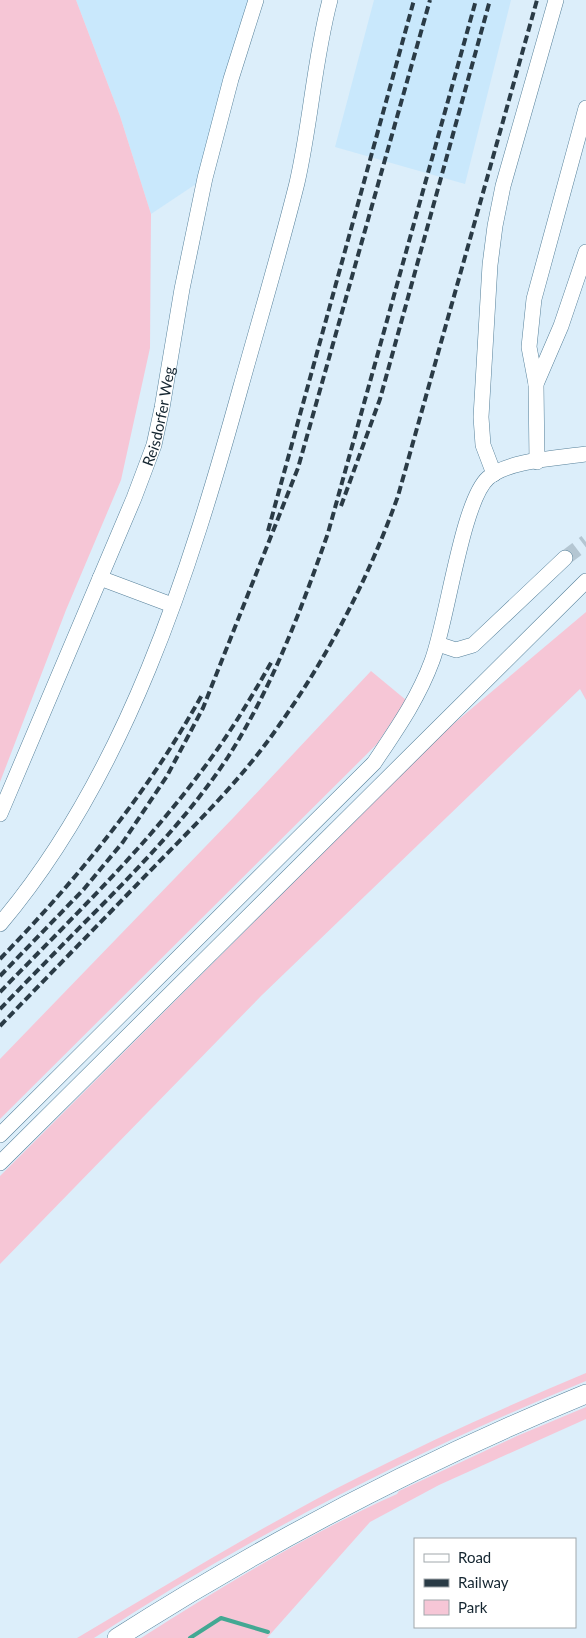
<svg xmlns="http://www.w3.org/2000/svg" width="586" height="1638" font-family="Lato,sans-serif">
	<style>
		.built { fill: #c9e8fc }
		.green { fill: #f6c6d6 }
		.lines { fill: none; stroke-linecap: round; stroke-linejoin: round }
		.stream { stroke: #43a893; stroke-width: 4 }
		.minor-tunnel { stroke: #b4c6d2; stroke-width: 15; stroke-dasharray: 15 8; stroke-linecap: butt }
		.minor-casing { stroke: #56809a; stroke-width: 16 }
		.major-casing { stroke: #56809a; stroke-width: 20 }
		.minor { stroke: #fff; stroke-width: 15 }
		.major { stroke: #fff; stroke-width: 19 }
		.rail { stroke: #2a3b46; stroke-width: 4; stroke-dasharray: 8 4; stroke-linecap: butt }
		.labels { text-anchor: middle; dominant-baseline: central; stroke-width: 5; stroke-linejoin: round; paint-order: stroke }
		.street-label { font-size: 15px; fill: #142530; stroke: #fff }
	</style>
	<rect width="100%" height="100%" fill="#dceefa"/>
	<!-- built -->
	<path class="built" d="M76 0H256L205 178 151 214 120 116Z
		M374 0H511L465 184 335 147Z"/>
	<!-- green -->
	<path class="green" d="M0 0H76L120 116 151 214 150 348 121 480 66 610 0 782Z
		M586 612V700L580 689 261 996 0 1264V1176L445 731Z
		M371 671 406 700 377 744 0 1119V1059L234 817Z
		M586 1373V1381C415 1451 248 1537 94 1638H77C170 1583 262 1526 359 1477 433 1439 510 1405 586 1373Z
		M586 1407V1419L439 1485 370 1522 267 1638H141C223 1586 308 1534 397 1494L399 1491 517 1436Z"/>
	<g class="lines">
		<!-- stream -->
		<path class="stream" d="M190 1638 221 1618 268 1632"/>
		<!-- minor-tunnel -->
		<path class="minor-tunnel" d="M565 558 586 542"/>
		<!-- minor casing -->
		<g class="minor-casing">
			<g id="minor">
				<path d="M536 384 529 347 534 299 586 108"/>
				<path d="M537 462 536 384 561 326 586 252"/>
				<path d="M494 474 483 445 481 417 490 265 495 226 503 186 556 0"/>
				<path d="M100 578 172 605"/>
				<path d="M438 644 456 650 473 645 565 558"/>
				<path id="s1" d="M0 814 134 498 154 445 162 408 182 289 205 178 231 79 256 0"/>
				<path d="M0 924C126 775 190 571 241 386 260 318 280 251 297 183 311 122 314 60 330 0"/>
				<path d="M0 1135 374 763C396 730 418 699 432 661 447 622 462 501 488 478 508 460 559 458 586 454"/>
				<path d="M0 1163 586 581"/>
			</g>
		</g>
		<!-- major casing -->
		<g class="major-casing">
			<path id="major" d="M117 1638C266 1543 423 1461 586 1394"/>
		</g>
		<!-- minor -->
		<use href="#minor" class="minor"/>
		<!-- major -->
		<use href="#major" class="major"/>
		<!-- rail -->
		<path class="rail" d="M341 506 380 399 490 0
			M268 531 414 0
			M0 959C79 877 148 793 203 693
			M0 976 84 889 123 842 167 776 203 708 298 468 430 0
			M0 992C69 921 141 852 200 773 227 738 250 700 272 661
			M0 1009C35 973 70 937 106 901 150 856 193 810 228 757 272 688 301 610 328 533L476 0
			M0 1026C50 974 100 923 150 871 196 824 243 778 280 724 330 653 369 577 398 496L537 0"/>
	</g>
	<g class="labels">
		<!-- street labels -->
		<g class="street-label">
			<text stroke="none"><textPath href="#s1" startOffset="429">Reisdorfer Weg</textPath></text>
		</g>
	</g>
	<!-- legend -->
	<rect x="414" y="1538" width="162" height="90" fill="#ffffff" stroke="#a1a8ac"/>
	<rect x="424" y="1554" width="25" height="8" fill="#ffffff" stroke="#a1a8ac"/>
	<text x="458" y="1563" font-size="15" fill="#142530">Road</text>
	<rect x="424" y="1579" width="25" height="8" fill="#2a3b46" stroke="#a1a8ac"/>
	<text x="458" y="1588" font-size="15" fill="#142530">Railway</text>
	<rect x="424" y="1600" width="25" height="15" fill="#f6c6d6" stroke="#a1a8ac"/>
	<text x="458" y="1613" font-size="15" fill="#142530">Park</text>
</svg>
